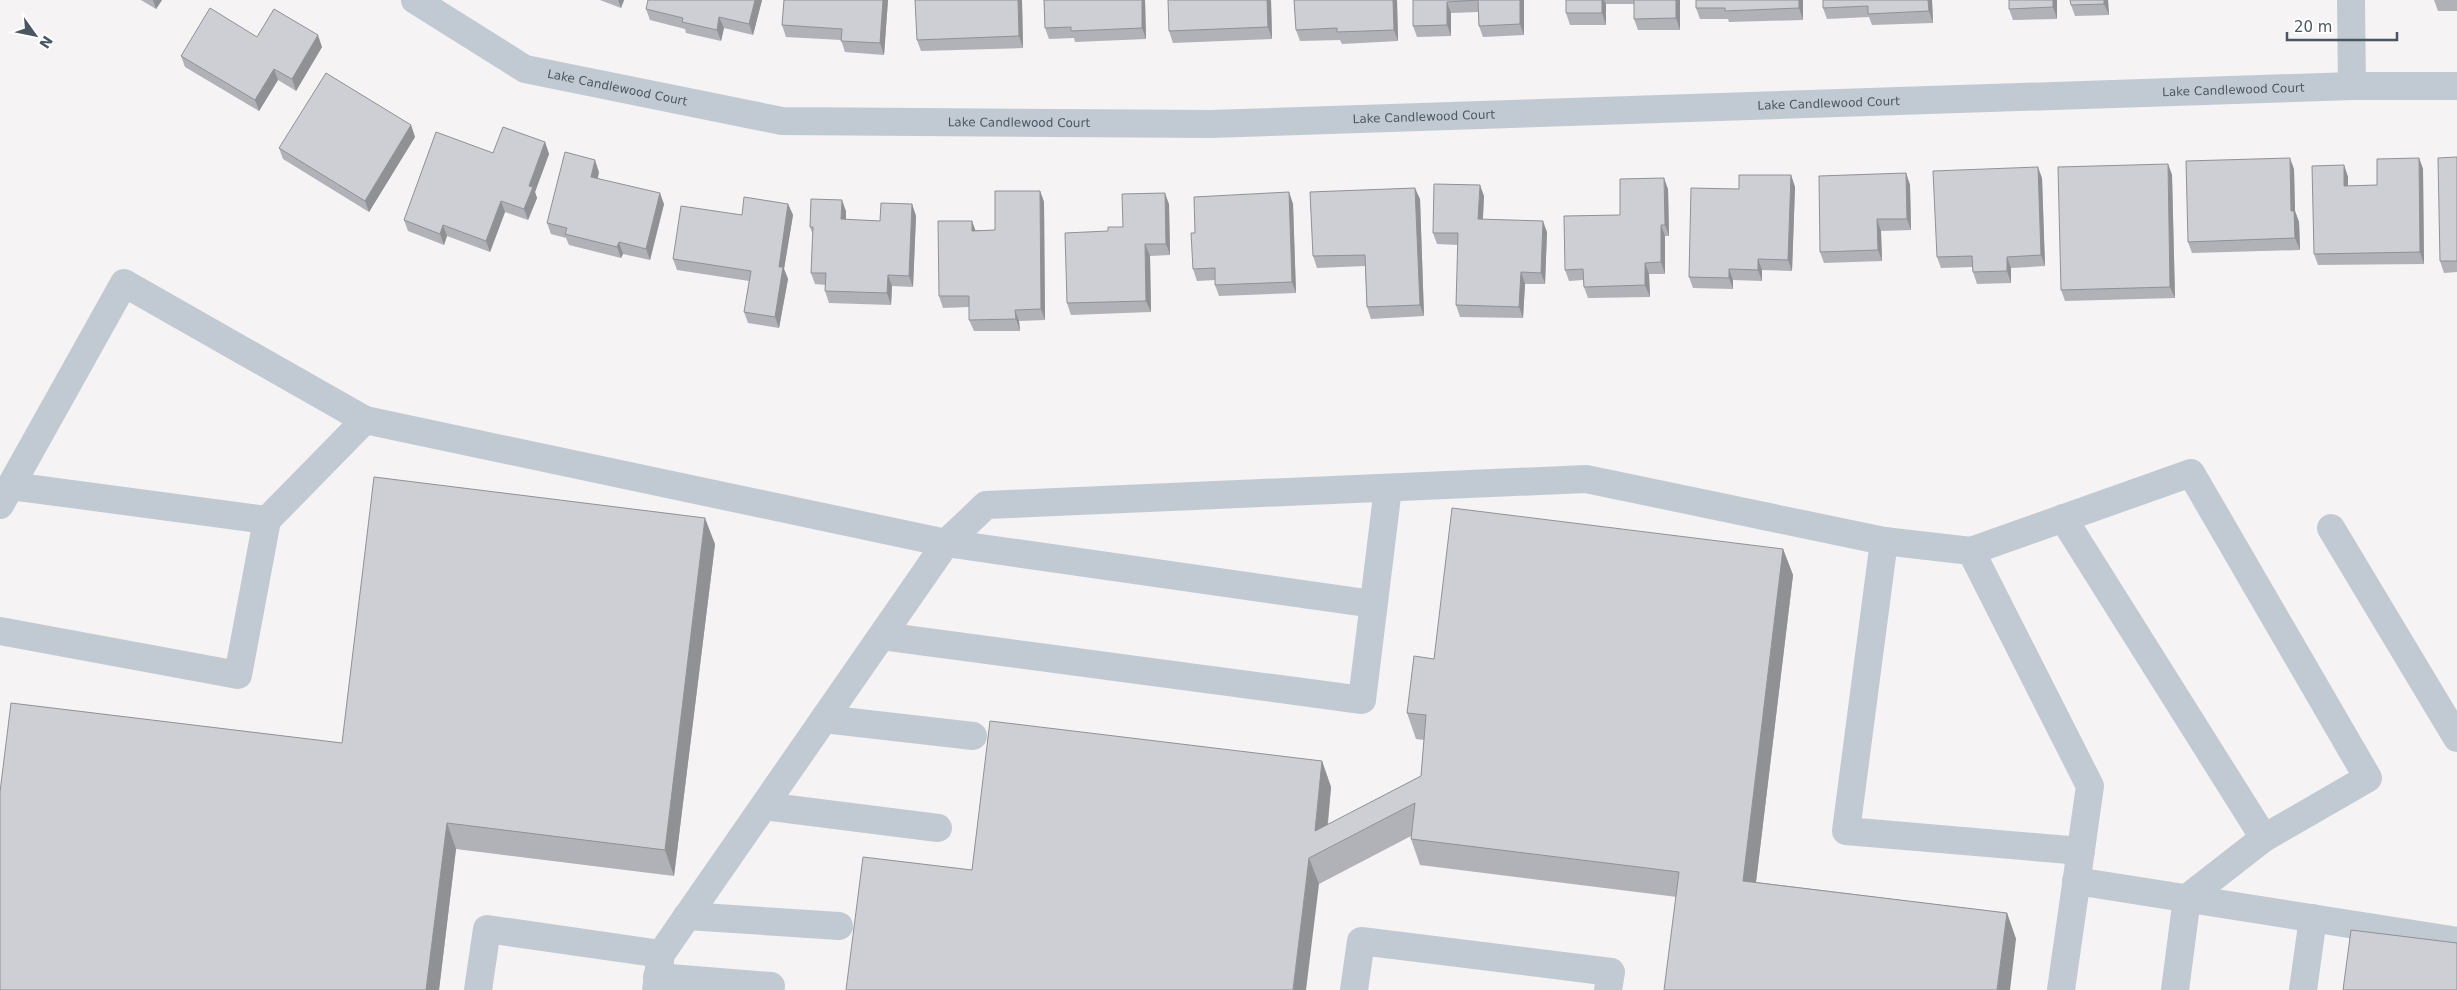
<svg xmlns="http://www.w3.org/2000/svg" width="2457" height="990" font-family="'DejaVu Sans',sans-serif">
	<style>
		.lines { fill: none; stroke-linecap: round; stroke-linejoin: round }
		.minor { stroke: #c1cad2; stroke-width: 28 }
		.wall { fill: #b0b2b7 }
		.shaded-wall { fill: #909195 }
		.building { fill: #cdcfd5; stroke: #909195 }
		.labels { text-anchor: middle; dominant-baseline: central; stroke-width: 5; stroke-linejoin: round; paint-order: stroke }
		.street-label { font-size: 12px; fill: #4a5661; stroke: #fff }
	</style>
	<rect width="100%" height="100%" fill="#f5f3f3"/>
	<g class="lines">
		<!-- minor -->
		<g class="minor">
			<path id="s1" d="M415 0 525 69 782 121 1211 124 2352 86H2457"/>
			<path d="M2351 0 2352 86"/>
			<path d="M11 486 267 520 365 420"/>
			<path d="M0 505 124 283 365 420 946 543 1373 604"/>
			<path d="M2063 518 2264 838 2187 898 2175 990"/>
			<path d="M2331 528 2457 738"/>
			<path d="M1884 541 1846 831 2081 851"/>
			<path d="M1971 551 2191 473 2368 778 2264 838"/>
			<path d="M0 631 238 675 267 520"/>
			<path d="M882 636 1362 700 1388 488"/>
			<path d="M824 719 973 736"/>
			<path d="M764 806 938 828"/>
			<path d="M2076 881 2457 941"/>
			<path d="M687 916 839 926"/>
			<path d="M657 977 771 986"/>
			<path d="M478 990 487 929 661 954"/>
			<path d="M656 990 661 954 946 543 986 505 1586 479 1884 541 1971 551 2090 786 2061 990"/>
			<path d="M1354 990 1361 941 1611 972 1608 990"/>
			<path d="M2303 990 2313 918"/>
		</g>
	</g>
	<!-- wall -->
	<path class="wall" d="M141 0H162L156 9Z
		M600 0H624L621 8Z
		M762 0 753 35 724 28 721 41 686 33 685 29 650 20 646 9Z
		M784 0H888L884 55 845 52 841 40 786 37 782 25Z
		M1022 0 1023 48 921 51 917 40Z
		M1044 0H1145L1146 39 1075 42 1074 38 1049 39 1045 28Z
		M1271 0 1272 39 1173 43 1169 31Z
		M1294 0H1397L1398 41 1342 44 1340 40 1300 41 1296 30Z
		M1413 0H1524V35L1483 37 1479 26 1478 12 1451 13V36L1417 37 1413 26Z
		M1566 0H1680V30H1638L1634 19V4H1606V25H1570L1566 13Z
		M1696 0H1803V20L1729 22 1728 19H1700L1696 8Z
		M1823 0H1932L1933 23 1872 25 1869 17 1827 19 1823 8Z
		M2057 0V19L2013 20 2009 9Z
		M2108 0 2109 15 2075 16 2071 5Z
		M2434 0H2457V11H2438Z
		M257 37 322 47 296 91 278 80 259 111 185 67 181 56Z
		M411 125 415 137 369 212 283 159 279 148Z
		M545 142 549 154 535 192 537 198 528 220 505 212 490 252 447 236 444 245 408 231 404 220 493 153Z
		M2457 157V272L2444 273 2440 261Z
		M2419 158 2423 169 2424 264 2318 265 2314 254 2344 165 2348 177V186L2377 185Z
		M2168 164 2172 175 2175 298 2065 301 2061 290Z
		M2294 169 2295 211 2299 222 2300 250 2192 253 2188 242Z
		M599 172 598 178 664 204 650 260 623 254 621 258 569 245 566 238 551 234 547 223Z
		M1906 173 1910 185 1911 230 1881 231 1882 261 1824 263 1820 252Z
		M1791 175 1795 187 1792 271 1762 270V281L1733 280V289L1693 288 1689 277 1739 189Z
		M2042 178 2045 266 2011 268V283L1977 284 1973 272 1972 267 1941 268 1937 257Z
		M1668 189 1669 236H1665V274H1649L1650 297 1588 298 1584 287 1583 280 1569 281 1565 270 1620 215Z
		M1040 191 1044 202 1045 320 1019 321 1020 331H974L969 320V307L943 308 939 296 972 221 975 230H995Z
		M1289 192 1293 204 1296 293 1219 296 1215 285V280L1197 281 1193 269 1195 233Z
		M1484 196 1483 219 1547 232 1545 284H1525L1523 318 1460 317 1456 305 1458 245 1437 244 1433 233Z
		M1420 199 1424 316 1371 319 1367 307 1365 266 1317 268 1313 256Z
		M788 204 793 215 784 269 788 279 779 328 748 323 744 312 749 281 677 270 673 259 742 215Z
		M912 204 916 216 913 287 892 286 891 305 829 303 825 291V285L815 284 811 273 813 235 810 227 846 211V220L880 221Z
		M1169 204 1170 255 1150 256 1151 312 1071 315 1067 303 1123 227Z
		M715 544 674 876 456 849 439 990H0L342 743Z
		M1783 549 1793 575 1756 882 2007 913 2016 939 1420 865 1411 839V836L1319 884 972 870 1322 761 1331 787 1328 825 1421 776 1424 740 1416 739 1407 713 1434 659Z"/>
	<!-- shaded-wall -->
	<path class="shaded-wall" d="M153 0H162L156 9Z
		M618 0H624L621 8Z
		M755 0H762L753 35 749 24Z
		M883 0H888L884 55 880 43Z
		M1018 0H1022L1023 48 1019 36Z
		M1142 0H1145L1146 39 1142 28Z
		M1267 0H1271L1272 39 1268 27Z
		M1393 0H1397L1398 41 1394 30Z
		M1520 0H1524V35L1520 24Z
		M1602 0H1604L1606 4V25L1602 13Z
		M1676 0H1680V30L1676 18Z
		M1799 0H1803V20L1799 8Z
		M1928 0H1932L1933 23 1929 11Z
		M2053 0H2057V19L2053 7Z
		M2104 0H2108L2109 15 2104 4Z
		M1447 2 1451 13V36L1447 25Z
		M719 17 724 28 721 41 717 30Z
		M318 35 322 47 296 91 292 79Z
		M274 69 278 80 259 111 255 100Z
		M411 125 415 137 369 212 365 201Z
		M545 142 549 154 535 192 537 198 528 220 524 209 529 186Z
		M2290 158 2294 169 2295 211 2299 222 2300 250 2295 238 2291 211Z
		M2419 158 2423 169 2424 264 2420 252Z
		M595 160 599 172 595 188 591 177Z
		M2168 164 2172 175 2175 298 2170 287Z
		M2344 165 2348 177V197L2344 186Z
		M2038 167 2042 178 2045 266 2041 255Z
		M1906 173 1910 185 1911 230 1907 219Z
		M1791 175 1795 187 1792 271 1788 260Z
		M1664 178 1668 189 1669 236 1665 225Z
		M1480 185 1484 196 1482 231 1478 219Z
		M1415 188 1420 199 1424 316 1420 305Z
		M1040 191 1044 202 1045 320 1041 309Z
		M1289 192 1293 204 1296 293 1292 282Z
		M660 193 664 204 650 260 646 249Z
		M1165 193 1169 204 1170 255 1166 244Z
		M842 200 846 211V231L841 219Z
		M501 201 505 212 490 252 486 241Z
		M788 204 793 215 784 269 788 279 779 328 775 317 779 267Z
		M912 204 916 216 913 287 909 276Z
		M1877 219 1881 231 1882 261 1878 250Z
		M972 221 976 232 972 231Z
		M1543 221 1547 232 1545 284 1541 273Z
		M443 225 447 236 444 245 440 234Z
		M1661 225 1665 236V274L1661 262Z
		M619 242 623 254 621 258 617 247Z
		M1145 244 1150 256 1151 312 1146 301Z
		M2007 257 2011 268V283L2007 271Z
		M1758 259 1762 270V281L1758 270Z
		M1645 263 1649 274 1650 297 1645 285Z
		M1729 269 1733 280V289L1729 278Z
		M1521 272 1525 284 1523 318 1519 307Z
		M888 275 892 286 891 305 887 293Z
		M1015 310 1019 321 1020 331 1016 319Z
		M705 518 715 544 674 876 665 850Z
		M1783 549 1793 575 1753 907 1743 881Z
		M1322 761 1331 787 1325 850 1315 831Z
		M447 823 456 849 439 990H426Z
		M1309 858 1319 884 1306 990H1293Z
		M2007 913 2016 939 2010 990H1997Z"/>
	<!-- building -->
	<path class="building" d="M648 0H755L749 24 719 17 717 30 682 22 683 18 646 9Z
		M784 0H883L880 43 841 41 842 29 782 25Z
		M915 0H1018L1019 36 917 40Z
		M1044 0H1142V28L1071 31V27L1045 28Z
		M1168 0H1267L1268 27 1169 31Z
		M1294 0H1393L1394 30 1337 32V28L1296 30Z
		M1413 0H1520V24L1479 26 1478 0 1447 2V25L1413 26Z
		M1566 0H1602V13H1566Z
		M1634 0H1676V18L1634 19Z
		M1696 0H1799V8L1725 11V8H1696Z
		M1823 0H1928L1929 11 1868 14V6L1823 8Z
		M2009 0H2053V7L2009 9Z
		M2070 0H2104V4L2071 5Z
		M210 8 257 37 274 9 318 35 292 79 274 69 255 100 181 56Z
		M326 73 411 125 365 201 279 148Z
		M503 127 545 142 529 186 533 187 524 209 501 201 486 241 443 225 440 234 404 220 436 132 493 153Z
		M565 152 595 160 591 177 660 193 646 249 619 242 617 247 565 234 567 228 547 223Z
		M2457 157V261H2440L2438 158Z
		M2290 158 2291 211H2294L2295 238 2188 242 2186 161Z
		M2419 158 2420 252 2314 254 2312 166 2344 165V186L2377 185V159Z
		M2168 164 2170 287 2061 290 2058 167Z
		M2038 167 2041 255 2007 257V271L1973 272 1972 256 1937 257 1933 171Z
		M1906 173 1907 219H1877L1878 250 1820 252 1819 176Z
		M1739 175H1791L1788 260 1758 259V270L1729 269V278L1689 277 1691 188 1739 189Z
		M1664 178 1665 225H1661V262L1645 263V285L1584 287 1583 269 1565 270 1564 216 1620 215V179Z
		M1434 184 1480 185 1478 219 1543 221 1541 273 1521 272 1519 307 1456 305 1458 233H1433Z
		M1415 188 1420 305 1367 307 1365 255 1313 256 1310 192Z
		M995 191H1040L1041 309 1015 310 1016 319 969 320V296H939L938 221H972V231L995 230Z
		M1289 192 1292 282 1215 285V268L1193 269 1191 233H1195L1194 197Z
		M1165 193 1166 244H1145L1146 301 1067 303 1065 233 1108 231V227H1123L1122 194Z
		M744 197 788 204 779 267H783L775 317 744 312 751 271 673 259 681 206 742 215Z
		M811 199 842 200 841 219 880 221 881 203 912 204 909 276 888 275 887 293 825 291 826 273H811L813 227H810Z
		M374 477 705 518 665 850 447 823 426 990H0V792L11 703 342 743Z
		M1452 508 1783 549 1743 881 2007 913 1997 990H1664L1679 872 1411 839 1415 803 1309 858 1293 990H846L863 857 972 870 990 721 1322 761 1315 831 1421 776 1426 715 1407 713 1414 656 1434 659Z
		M2351 930 2457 943V990H2343Z"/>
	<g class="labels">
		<!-- street labels -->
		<g class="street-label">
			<text stroke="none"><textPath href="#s1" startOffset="224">Lake Candlewood Court</textPath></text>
			<text stroke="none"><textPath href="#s1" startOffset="1844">Lake Candlewood Court</textPath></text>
			<text stroke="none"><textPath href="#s1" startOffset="1439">Lake Candlewood Court</textPath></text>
			<text stroke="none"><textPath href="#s1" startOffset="1034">Lake Candlewood Court</textPath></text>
			<text stroke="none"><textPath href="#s1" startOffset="629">Lake Candlewood Court</textPath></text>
		</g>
	</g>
	<!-- north arrow -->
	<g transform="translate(35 35) rotate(123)" stroke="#ffffff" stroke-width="4" paint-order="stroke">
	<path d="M0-4L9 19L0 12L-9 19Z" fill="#4a5661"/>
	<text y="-8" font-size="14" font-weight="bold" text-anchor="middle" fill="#4a5661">N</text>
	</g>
	<!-- scale -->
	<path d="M2287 32v8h110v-8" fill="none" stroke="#4a5661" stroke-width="2.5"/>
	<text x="2294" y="32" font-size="15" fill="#4a5661" stroke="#ffffff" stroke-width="4" paint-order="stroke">20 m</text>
</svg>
